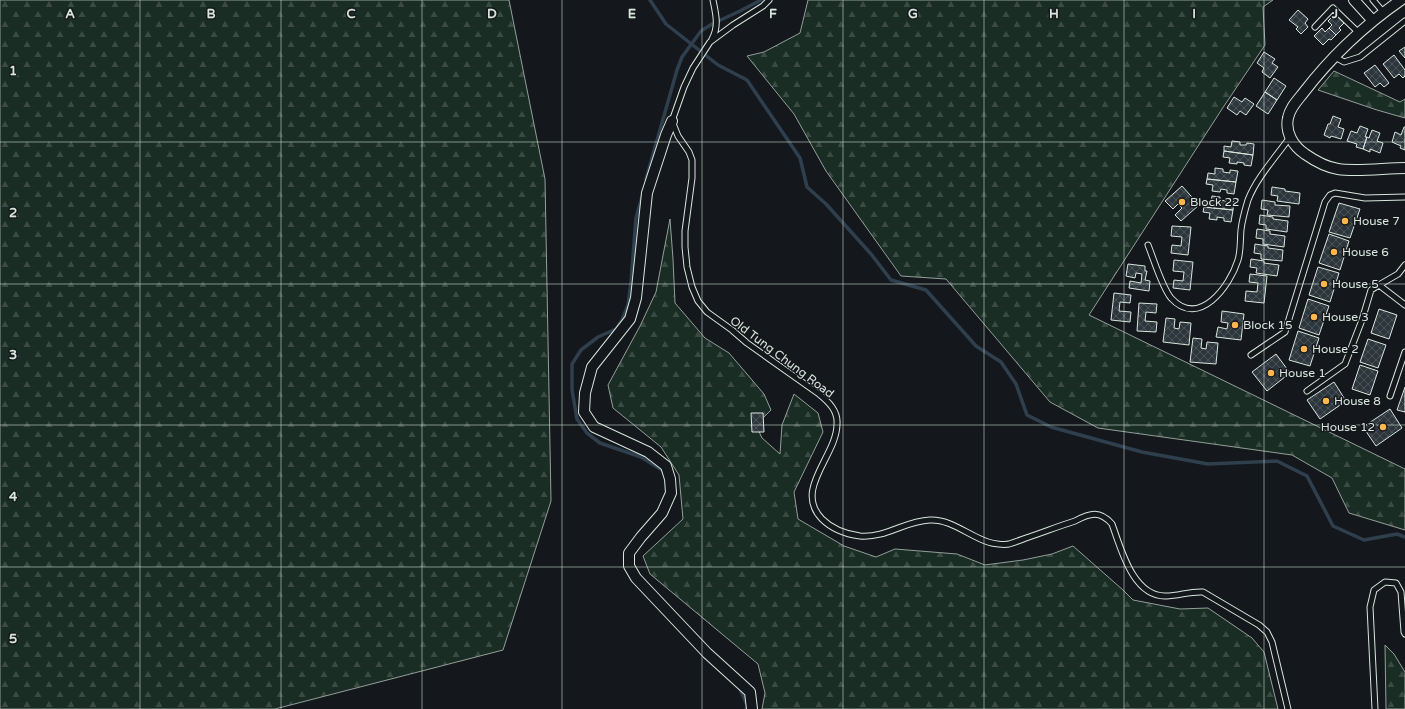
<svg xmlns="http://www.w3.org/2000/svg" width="1405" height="709" font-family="'Varela Round',sans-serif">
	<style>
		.forest { fill: url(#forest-firs); stroke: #939e99 }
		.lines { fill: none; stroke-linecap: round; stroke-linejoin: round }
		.stream { stroke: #2f3f4d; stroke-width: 3.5 }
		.building { fill: url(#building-cross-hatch); stroke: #d8e6dc }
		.service-casing { stroke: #d8e6dc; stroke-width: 7 }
		.minor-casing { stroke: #d8e6dc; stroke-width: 12 }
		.service { stroke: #14181c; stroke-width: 5 }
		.minor { stroke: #14181c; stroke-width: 10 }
		.grid { fill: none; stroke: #d8e6dc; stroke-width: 1; stroke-opacity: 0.55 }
		.poi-dot { fill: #ffb74d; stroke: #14181c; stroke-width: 1.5 }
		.labels { text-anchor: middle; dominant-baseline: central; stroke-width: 3; stroke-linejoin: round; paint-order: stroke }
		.poi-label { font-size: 12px; fill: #d8e6dc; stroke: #14181c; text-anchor: start }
		.street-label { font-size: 12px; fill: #d8e6dc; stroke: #14181c }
		.grid-label { font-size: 13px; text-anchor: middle; font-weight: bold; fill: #d8e6dc; stroke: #14181c; stroke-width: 3; stroke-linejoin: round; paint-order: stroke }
	</style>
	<defs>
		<pattern id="forest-firs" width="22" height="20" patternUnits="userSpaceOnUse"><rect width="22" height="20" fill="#1a2d24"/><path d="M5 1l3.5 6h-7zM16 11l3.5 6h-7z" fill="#3b4b43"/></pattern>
		<pattern id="building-cross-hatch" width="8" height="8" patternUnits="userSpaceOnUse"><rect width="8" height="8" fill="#2c363c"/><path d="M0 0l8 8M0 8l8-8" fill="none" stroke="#4a5358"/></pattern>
	</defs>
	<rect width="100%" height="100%" fill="#14181c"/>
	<!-- forest -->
	<path class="forest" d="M0 0H509L545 179 551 501 503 650 275 709H0Z
		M808 0H1273L1263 7 1265 45 1222 109 1089 315 1405 469V530L1349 513 1332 478 1292 455 1098 428 1050 402 946 279 901 276 826 171 794 114 747 56 764 52 800 33Z
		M1334 71 1400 102 1405 99V118L1377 110 1318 90Z
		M670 219 673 259 675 303 705 338 729 353 764 394 771 410 756 425 762 438 780 454 782 425 794 394 818 413 823 432 794 492 798 519 844 546 876 557 895 549 957 554 985 565 1023 560 1052 554 1073 546 1123 590 1133 600 1180 609 1208 608 1252 638 1264 652 1278 709H762L765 693 758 664 650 574 643 556 683 519 679 475 661 447 613 408 608 385 640 326 656 292Z
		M1385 645 1394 654 1405 672V709H1386Z"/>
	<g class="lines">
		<!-- stream -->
		<path class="stream" d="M650 0 666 24 718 65 747 80 800 158 807 187 826 204 871 254 891 280 926 290 976 346 1001 362 1016 384 1027 415 1051 427 1142 452 1208 464 1277 461 1307 476 1333 526 1364 540 1397 534 1405 537
			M646 179 677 70 682 57 701 31 712 24 740 11 761 0
			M643 193 636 218 631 282 628 305 622 320 616 329 598 337 581 350 572 364V390L577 419 587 433 600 443 641 457 662 470 664 474
			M740 689 748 707 746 709"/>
	</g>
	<!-- building -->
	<path class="building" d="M1298 10 1308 19 1305 23 1308 27 1301 34 1296 29 1298 27 1289 20Z
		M1335 14 1344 23 1339 28 1341 30 1336 35 1329 28 1332 25 1328 21Z
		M1322 28 1325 32 1329 28 1336 35 1331 40 1329 39 1323 45 1314 36Z
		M1405 47V58L1399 51Z
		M1264 52 1275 59 1272 63 1278 67 1270 78 1262 72 1264 68 1257 63Z
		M1394 55 1405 70V76L1403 78 1399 74 1394 78 1383 64Z
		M1375 65 1389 83 1384 87 1380 83 1375 87 1364 73Z
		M1274 78 1286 86 1277 100 1265 92Z
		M1265 92 1277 100 1268 114 1256 106Z
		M1234 97 1242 102 1245 98 1254 104 1246 115 1240 111 1237 115 1227 108Z
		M1333 116 1341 119 1338 127 1344 129 1341 139 1331 136 1330 138 1324 135 1328 124H1330Z
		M1360 126 1368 129 1365 137H1367L1363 149 1356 147 1357 144 1347 141 1351 131 1357 133Z
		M1404 127H1405V150L1400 148 1401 146 1392 142 1395 132 1401 135Z
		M1372 130 1380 133 1377 141 1383 143 1380 153 1370 149V152L1363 149 1367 137 1369 138Z
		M1232 141 1240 142V145H1246L1247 143 1254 144 1253 155 1224 151V146L1231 147Z
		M1224 151 1253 155 1251 166 1244 165V163L1237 162V164L1229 163 1230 158 1223 157Z
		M1215 168 1223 169V172L1230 173V170L1238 171 1236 182 1207 179 1208 173 1215 174Z
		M1207 179 1236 182 1234 194 1227 193V190L1221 189 1220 192 1212 191 1213 185 1206 184Z
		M1182 186 1199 205 1181 221 1175 215 1182 208 1178 204 1173 209 1165 201Z
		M1272 187 1285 189V191L1300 193 1299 204 1277 201 1278 196 1271 195Z
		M1212 196 1220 197V200L1226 201 1227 198 1234 199 1233 210 1204 207V201L1211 202Z
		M1262 200 1275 202V205L1290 206 1289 217 1267 215 1268 210 1261 209Z
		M1339 203 1360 209 1350 238 1329 232Z
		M1204 207 1233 210 1231 222 1224 221V218L1217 217V220L1209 219 1210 213 1203 212Z
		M1260 215 1273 217V219L1288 221 1287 232 1266 229V225L1259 224Z
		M1172 226 1191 227 1188 255 1171 253 1172 245 1181 246 1182 237 1171 236Z
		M1257 229 1270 231V234L1285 236 1284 247 1263 244V239L1256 238Z
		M1329 234 1349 241 1340 270 1319 263Z
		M1255 244 1268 246V248L1283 250 1282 261 1261 259V254L1254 253Z
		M1251 259 1264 261V263L1279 265 1277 276 1256 273 1257 268 1250 267Z
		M1174 260 1193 262 1190 290 1173 288 1174 280 1183 281 1184 272 1173 271Z
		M1128 264 1145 266V271H1147L1145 280 1150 281 1149 291 1129 288 1130 281 1141 283 1142 274 1136 273 1135 278 1126 276Z
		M1318 267 1339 273 1330 302 1309 295Z
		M1250 274 1267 276 1264 303 1245 301 1246 291 1257 292 1258 283 1249 282Z
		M1114 293 1131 295 1130 303 1120 302 1119 311 1131 312 1130 322 1111 320Z
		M1308 299 1329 306 1319 335 1299 328Z
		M1139 303 1157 304 1156 313 1146 312 1145 321 1157 322 1156 332 1137 331Z
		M1379 309 1397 315 1389 339 1371 333Z
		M1222 311 1244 314 1241 340 1216 337 1218 327 1227 329 1228 323 1221 322Z
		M1166 318 1175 319 1174 328 1179 329 1180 322 1191 323 1189 345 1163 342Z
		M1298 331 1319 338 1310 366 1289 360Z
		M1193 338 1202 339 1201 348 1206 349 1207 342 1218 343 1216 364 1190 362Z
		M1368 339 1386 345 1378 368 1360 362Z
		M1276 354 1290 373 1267 391 1252 372Z
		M1360 365 1378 371 1370 395 1352 389Z
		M1334 382 1346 401 1320 419 1307 400Z
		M1405 387V412L1397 410Z
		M1390 409 1402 428 1376 446 1363 427Z
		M751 413H763L764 432H752Z"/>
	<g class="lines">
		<!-- service casing -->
		<g class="service-casing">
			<path id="service" d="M769 0 763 6 733 25 710 42 693 68 684 87 672 121 678 136 689 152 692 160V178L685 231V247L687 267 692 287 698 301 707 312 732 330 747 343 819 394C829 402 838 411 837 424 837 456 793 489 822 519 832 529 845 534 860 536 887 538 904 521 930 520 951 519 969 536 988 542 994 544 1004 545 1009 544 1016 542 1023 539 1029 537 1044 532 1059 526 1075 521 1090 513 1100 510 1112 524 1121 549 1133 597 1166 596 1179 596 1190 591 1203 592L1259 625 1267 632 1272 642 1288 709
				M1373 0 1384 13
				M1315 27 1333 8 1359 33
				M712 39C719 27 716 14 713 0
				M1335 57 1344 62 1360 57 1405 21
				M1148 245C1154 260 1162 287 1171 298 1199 329 1230 286 1238 260 1241 250 1240 240 1241 230 1242 220 1245 210 1248 200 1257 177 1276 157 1290 137
				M1379 285 1398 274 1405 265
				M1251 355 1285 332 1325 202 1330 195 1335 193 1365 198 1405 197
				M1307 391 1345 364 1362 320 1371 290 1379 285 1405 305
				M1390 396 1405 352
				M1375 709 1370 607 1374 590 1385 582 1396 583 1401 592 1404 632 1405 634"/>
		</g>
		<!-- minor casing -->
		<g class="minor-casing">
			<path id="minor" d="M1354 0 1373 21
				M1401 0C1365 25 1331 57 1304 92 1298 100 1290 107 1288 118 1285 132 1293 146 1305 154 1315 161 1325 167 1338 169 1356 172 1386 168 1405 168
				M672 121 666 135 647 193 636 298 630 319 592 367 585 393 584 412 594 427 648 452 666 466 670 479 671 493 662 513 641 537 629 553V566L636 578 707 653 750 692 752 709"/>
		</g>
		<!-- service -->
		<use href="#service" class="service"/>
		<!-- minor -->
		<use href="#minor" class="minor"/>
	</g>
	<!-- grid -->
	<path class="grid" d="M140 0V709M281 0V709M422 0V709M562 0V709M702 0V709M843 0V709M984 0V709M1124 0V709M1264 0V709M0 142H1405M0 284H1405M0 425H1405M0 567H1405"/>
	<!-- markers -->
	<g class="poi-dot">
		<circle cx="1182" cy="202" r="4"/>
		<circle cx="1345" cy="221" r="4"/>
		<circle cx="1334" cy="252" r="4"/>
		<circle cx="1324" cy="284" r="4"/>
		<circle cx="1314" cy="317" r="4"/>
		<circle cx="1235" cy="325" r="4"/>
		<circle cx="1304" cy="349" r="4"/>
		<circle cx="1271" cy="373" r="4"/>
		<circle cx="1326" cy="401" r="4"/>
		<circle cx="1383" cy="427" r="4"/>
	</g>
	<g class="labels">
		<!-- poi labels -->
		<g class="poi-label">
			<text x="1190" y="202">Block 22</text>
			<text x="1353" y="221">House 7</text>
			<text x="1342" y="252">House 6</text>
			<text x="1332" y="284">House 5</text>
			<text x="1322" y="317">House 3</text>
			<text x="1243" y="325">Block 15</text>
			<text x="1312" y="349">House 2</text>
			<text x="1279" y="373">House 1</text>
			<text x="1334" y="401">House 8</text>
			<text x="1375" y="427" text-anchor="end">House 12</text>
		</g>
		<!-- street labels -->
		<g class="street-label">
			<text transform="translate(782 357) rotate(37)">Old Tung Chung Road</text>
		</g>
	</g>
	<g class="grid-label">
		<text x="70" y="18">A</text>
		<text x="211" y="18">B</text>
		<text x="351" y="18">C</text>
		<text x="492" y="18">D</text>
		<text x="632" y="18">E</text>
		<text x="773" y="18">F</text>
		<text x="913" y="18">G</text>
		<text x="1054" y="18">H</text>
		<text x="1194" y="18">I</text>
		<text x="1335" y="18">J</text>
		<text x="13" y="75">1</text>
		<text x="13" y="217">2</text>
		<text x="13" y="359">3</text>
		<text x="13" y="501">4</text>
		<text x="13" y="643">5</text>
	</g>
</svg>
